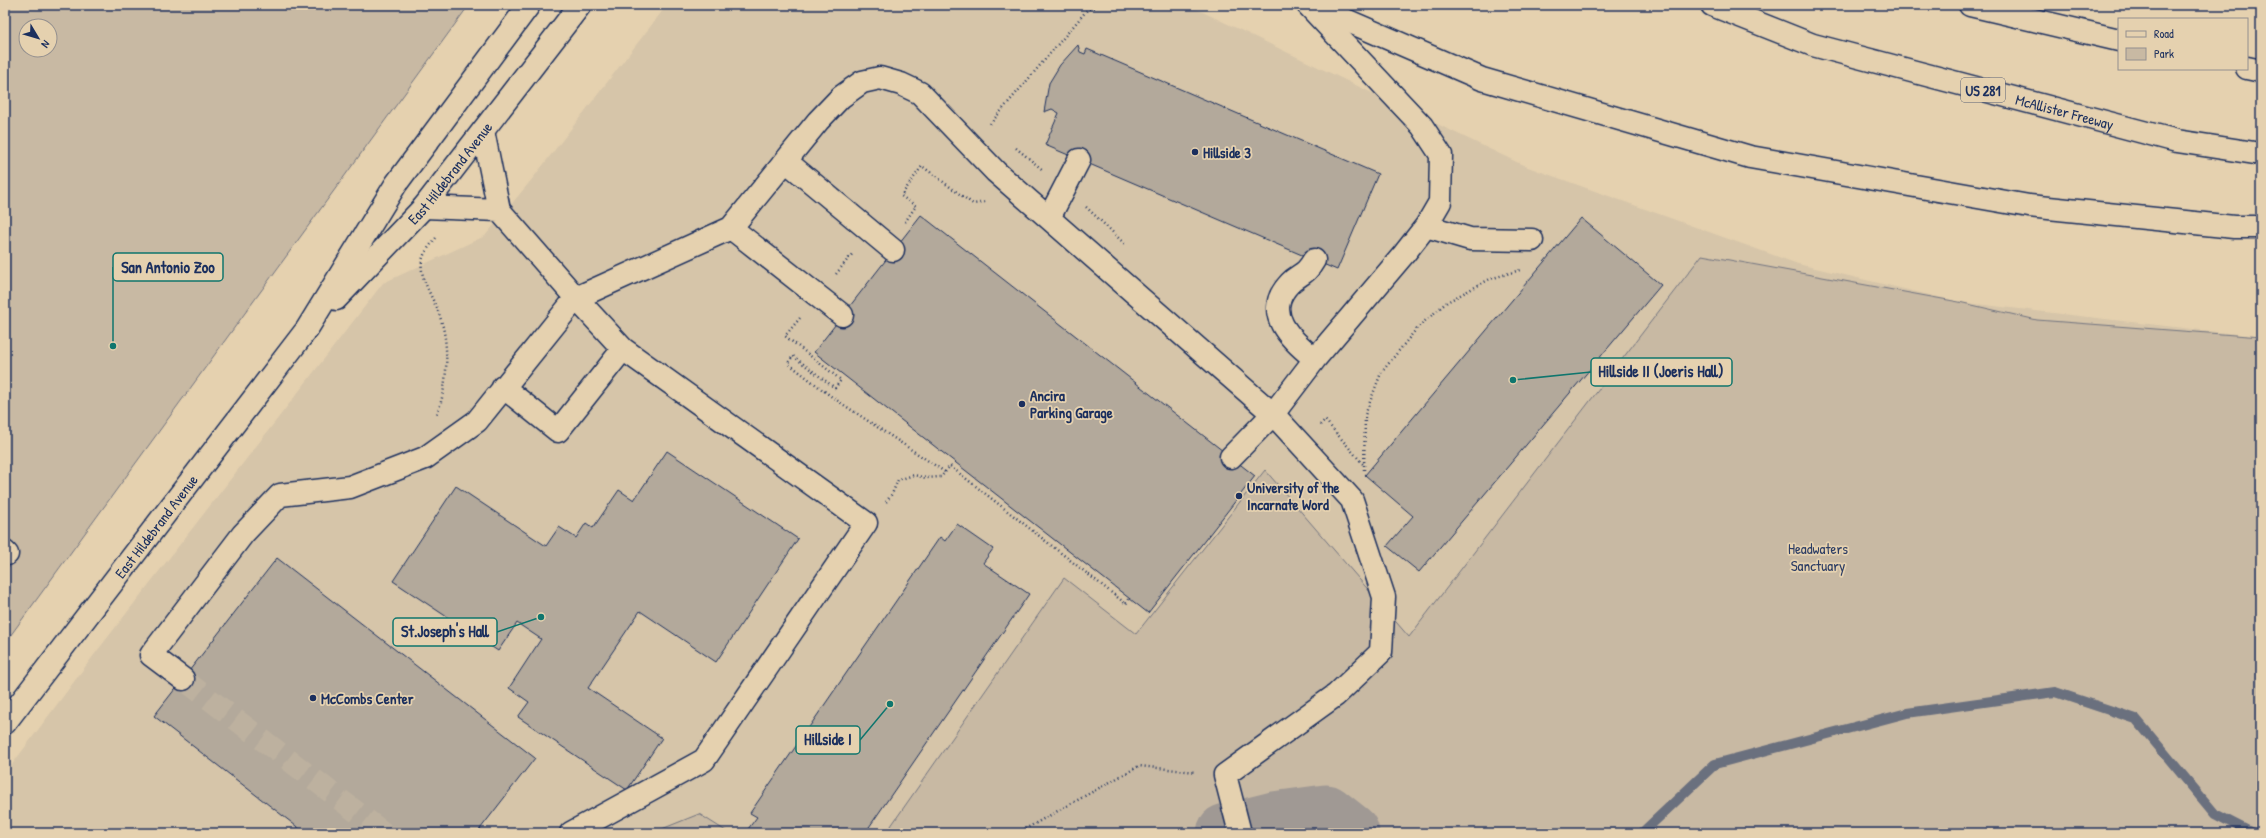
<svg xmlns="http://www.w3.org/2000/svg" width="2266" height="838" font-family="'Patrick Hand',sans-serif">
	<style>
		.built { fill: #d6c5a9 }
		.green { fill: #c8b9a3; stroke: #727480; fill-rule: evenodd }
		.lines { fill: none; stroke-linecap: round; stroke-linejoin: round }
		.stream { stroke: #6b6f7e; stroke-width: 10 }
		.river { stroke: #a09994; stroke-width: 59 }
		.building { fill: #b3a99b; stroke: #1b2f5e }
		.minor-tunnel { stroke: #bdb19f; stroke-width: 22; stroke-dasharray: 22 11; stroke-linecap: butt }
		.minor-casing { stroke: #1b2f5e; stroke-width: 25 }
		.major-casing { stroke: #1b2f5e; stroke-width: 25 }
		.highway-casing { stroke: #1b2f5e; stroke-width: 25 }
		.path { stroke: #1b2f5e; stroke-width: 2.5; stroke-dasharray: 1 3; stroke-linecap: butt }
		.minor { stroke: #e5d1af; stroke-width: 22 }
		.major { stroke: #e5d1af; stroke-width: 22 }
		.highway { stroke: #e5d1af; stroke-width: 22 }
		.poi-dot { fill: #1b2f5e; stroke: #e5d1af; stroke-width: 1.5 }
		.labels { text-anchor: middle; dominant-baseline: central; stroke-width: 3.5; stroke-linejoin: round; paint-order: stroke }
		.shield { fill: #e5d1af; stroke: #586076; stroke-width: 1 }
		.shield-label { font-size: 14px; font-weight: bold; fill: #1b2f5e }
		.street-label { font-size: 15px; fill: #1b2f5e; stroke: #e5d1af }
		.poi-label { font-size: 15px; font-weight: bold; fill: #1b2f5e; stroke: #e5d1af; text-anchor: start }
		.park-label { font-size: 15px; fill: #2c3d65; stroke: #e5d1af }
		.leader { fill: none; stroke: #0f766e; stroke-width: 1.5 }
		.callout-dot { fill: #0f766e; stroke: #e5d1af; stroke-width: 1.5 }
		.callout { fill: #e5d1af; stroke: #0f766e; stroke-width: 1.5 }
		.callout-label { font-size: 16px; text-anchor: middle; font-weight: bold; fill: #1b2f5e }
	</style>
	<rect width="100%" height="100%" fill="#e5d1af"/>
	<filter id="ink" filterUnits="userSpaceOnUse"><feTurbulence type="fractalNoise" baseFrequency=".025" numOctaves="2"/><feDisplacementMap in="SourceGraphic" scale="8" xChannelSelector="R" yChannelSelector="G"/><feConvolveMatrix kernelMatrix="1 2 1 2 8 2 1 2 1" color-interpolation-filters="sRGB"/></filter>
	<g filter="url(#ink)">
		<!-- built -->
		<path class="built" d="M667 5H1188L1525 166 1798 264 1959 302 2261 337V833H5V774L94 655 383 283 485 236 533 178Z"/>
		<!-- green -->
		<path class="green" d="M5 5H469L5 643ZM26 26H50V50H26Z
			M1702 255 1959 302 2037 320 2261 337V833H886L1064 578 1136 634 1265 470 1409 637Z
			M699 814 729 833H652Z"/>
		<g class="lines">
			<!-- stream -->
			<path class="stream" d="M1642 833 1715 764 1907 713 2055 692 2136 719 2215 814 2252 833"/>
			<!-- river -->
			<path class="river" d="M1226 833 1274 821 1326 814 1350 833"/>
		</g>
		<!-- building -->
		<path class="building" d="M1078 45 1080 52 1085 54 1087 49 1378 174 1337 270 1045 145 1059 113 1052 109 1044 112 1049 83 1060 65Z
			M921 215 1255 476 1148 613 814 352Z
			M1581 218 1661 285 1419 572 1387 546 1413 516 1365 475Z
			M667 451 798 539 716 662 640 611 588 688 662 738 627 790 518 717 529 702 509 688 541 639 517 623 498 651 393 581 456 486 546 546 559 527 576 538 586 523 593 528 619 490 634 500Z
			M957 524 993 549 983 563 1029 594 865 833H745L757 817 750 813 940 537 945 541Z
			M277 558 535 758 477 833H305L154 716Z"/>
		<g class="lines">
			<!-- minor-tunnel -->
			<path class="minor-tunnel" d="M183 679 384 833"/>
			<!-- minor casing -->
			<g class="minor-casing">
				<path id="minor" d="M483 131 499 210 576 298 731 228 818 121 841 97 862 82 880 78 901 84 920 93 996 172 1273 414 1352 500 1384 597 1381 652 1336 695 1225 775 1240 833
					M787 162 893 250
					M424 207 499 210
					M1049 218 1079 160
					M1426 226 1470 239 1532 240
					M731 228 842 315
					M1314 260C1305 276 1300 273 1290 283 1261 313 1291 340 1315 359
					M503 387 558 431 623 349
					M1231 457 1273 414 1315 359 1404 254 1426 226 1440 202 1441 155 1422 126 1308 5
					M5 552 7 554
					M183 679 151 655 243 534 280 495 350 487 425 458 477 421 576 298 623 349 866 523 704 760 571 833"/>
			</g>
			<!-- major casing -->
			<g class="major-casing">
				<g id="major">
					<path id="s1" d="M336 299 424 207 580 5"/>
					<path id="s2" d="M5 723 307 329 396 184 529 5"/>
				</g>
			</g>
			<!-- highway casing -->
			<g class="highway-casing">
				<g id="highway">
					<path d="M1311 5 1482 79 1750 157 2029 206 2234 227H2261"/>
					<path id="s3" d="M1712 5 1813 45 2177 141 2261 154"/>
					<path d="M1970 5 2119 40"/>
					<path d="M2247 68 2261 71"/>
				</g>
			</g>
			<!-- path -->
			<path class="path" d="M964 6 965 5
				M990 124 1088 9 1095 8 1097 5
				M1016 148 1043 170
				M1086 207 1125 244
				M905 222 916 206 901 196 922 166 973 204 987 202
				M436 238C432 243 428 248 425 253 414 272 433 296 439 314 450 342 448 386 437 414
				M836 274 853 253
				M800 318 785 336 841 380 835 388 793 356 788 363 832 397 945 472
				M1320 425 1325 420 1363 464
				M1364 470 1365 415 1381 373 1418 327 1447 302 1490 279 1520 270
				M886 502 892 494 898 480 914 475 926 478 941 477 950 466 1126 604 1129 599
				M1018 833 1139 766 1196 772"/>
			<!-- minor -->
			<use href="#minor" class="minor"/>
			<!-- major -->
			<use href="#major" class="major"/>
			<!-- highway -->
			<use href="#highway" class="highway"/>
		</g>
	</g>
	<!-- markers -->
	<g class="poi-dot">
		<circle cx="1195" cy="152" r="4"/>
		<circle cx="1022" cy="404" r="4"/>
		<circle cx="1239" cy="496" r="4"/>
		<circle cx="313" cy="698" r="4"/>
	</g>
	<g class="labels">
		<!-- shield labels -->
		<rect class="shield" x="1961" y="78" width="44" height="24" rx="3"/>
		<g class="shield-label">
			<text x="1983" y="90">US 281</text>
		</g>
		<!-- street labels -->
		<g class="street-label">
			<text stroke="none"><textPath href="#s3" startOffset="369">McAllister Freeway</textPath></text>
			<text stroke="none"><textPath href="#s1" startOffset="170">East Hildebrand Avenue</textPath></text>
			<text stroke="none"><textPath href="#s2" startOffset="248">East Hildebrand Avenue</textPath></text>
		</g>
		<!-- poi labels -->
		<g class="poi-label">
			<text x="1203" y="152">Hillside 3</text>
			<text x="1030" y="395">Ancira<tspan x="1030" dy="17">Parking Garage</tspan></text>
			<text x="1247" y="487">University of the<tspan x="1247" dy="17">Incarnate Word</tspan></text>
			<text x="321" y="698">McCombs Center</text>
		</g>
		<!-- park labels -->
		<g class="park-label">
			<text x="1818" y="548">Headwaters<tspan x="1818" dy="17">Sanctuary</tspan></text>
		</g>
	</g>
	<!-- callouts -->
	<path class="leader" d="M113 346L113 267M1513 380L1591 372M541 617L497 632M890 704L860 740"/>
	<g class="callout-dot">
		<circle cx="113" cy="346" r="4"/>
		<circle cx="1513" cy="380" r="4"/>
		<circle cx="541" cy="617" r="4"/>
		<circle cx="890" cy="704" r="4"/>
	</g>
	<g class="callout">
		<rect x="113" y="253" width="110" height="28" rx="4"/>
		<rect x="1591" y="358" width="141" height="28" rx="4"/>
		<rect x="393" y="618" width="104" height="28" rx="4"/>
		<rect x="796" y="726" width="64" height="28" rx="4"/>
	</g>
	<g class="callout-label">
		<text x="168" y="273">San Antonio Zoo</text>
		<text x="1661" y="377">Hillside II (Joeris Hall)</text>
		<text x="445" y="637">St.Joseph's Hall</text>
		<text x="828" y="745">Hillside I</text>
	</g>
	<!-- margin -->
	<rect width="2266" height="838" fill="none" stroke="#e5d1af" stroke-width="20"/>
	<rect x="10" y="10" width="2246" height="818" fill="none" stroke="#1b2f5e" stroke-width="1.5" filter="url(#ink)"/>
	<!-- legend -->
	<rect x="2118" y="18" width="130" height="52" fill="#e5d1af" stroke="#94908f"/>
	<rect x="2126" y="31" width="20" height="6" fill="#e5d1af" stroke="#94908f"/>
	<text x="2154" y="38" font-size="12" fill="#1b2f5e">Road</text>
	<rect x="2126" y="48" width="20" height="12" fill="#c8b9a3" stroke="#94908f"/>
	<text x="2154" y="58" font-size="12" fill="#1b2f5e">Park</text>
	<!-- north arrow -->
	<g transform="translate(38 38) rotate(128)"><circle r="19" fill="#e5d1af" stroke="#94908f"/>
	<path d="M0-3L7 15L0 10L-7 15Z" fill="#1b2f5e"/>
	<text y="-6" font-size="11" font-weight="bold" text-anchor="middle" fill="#1b2f5e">N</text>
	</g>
</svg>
